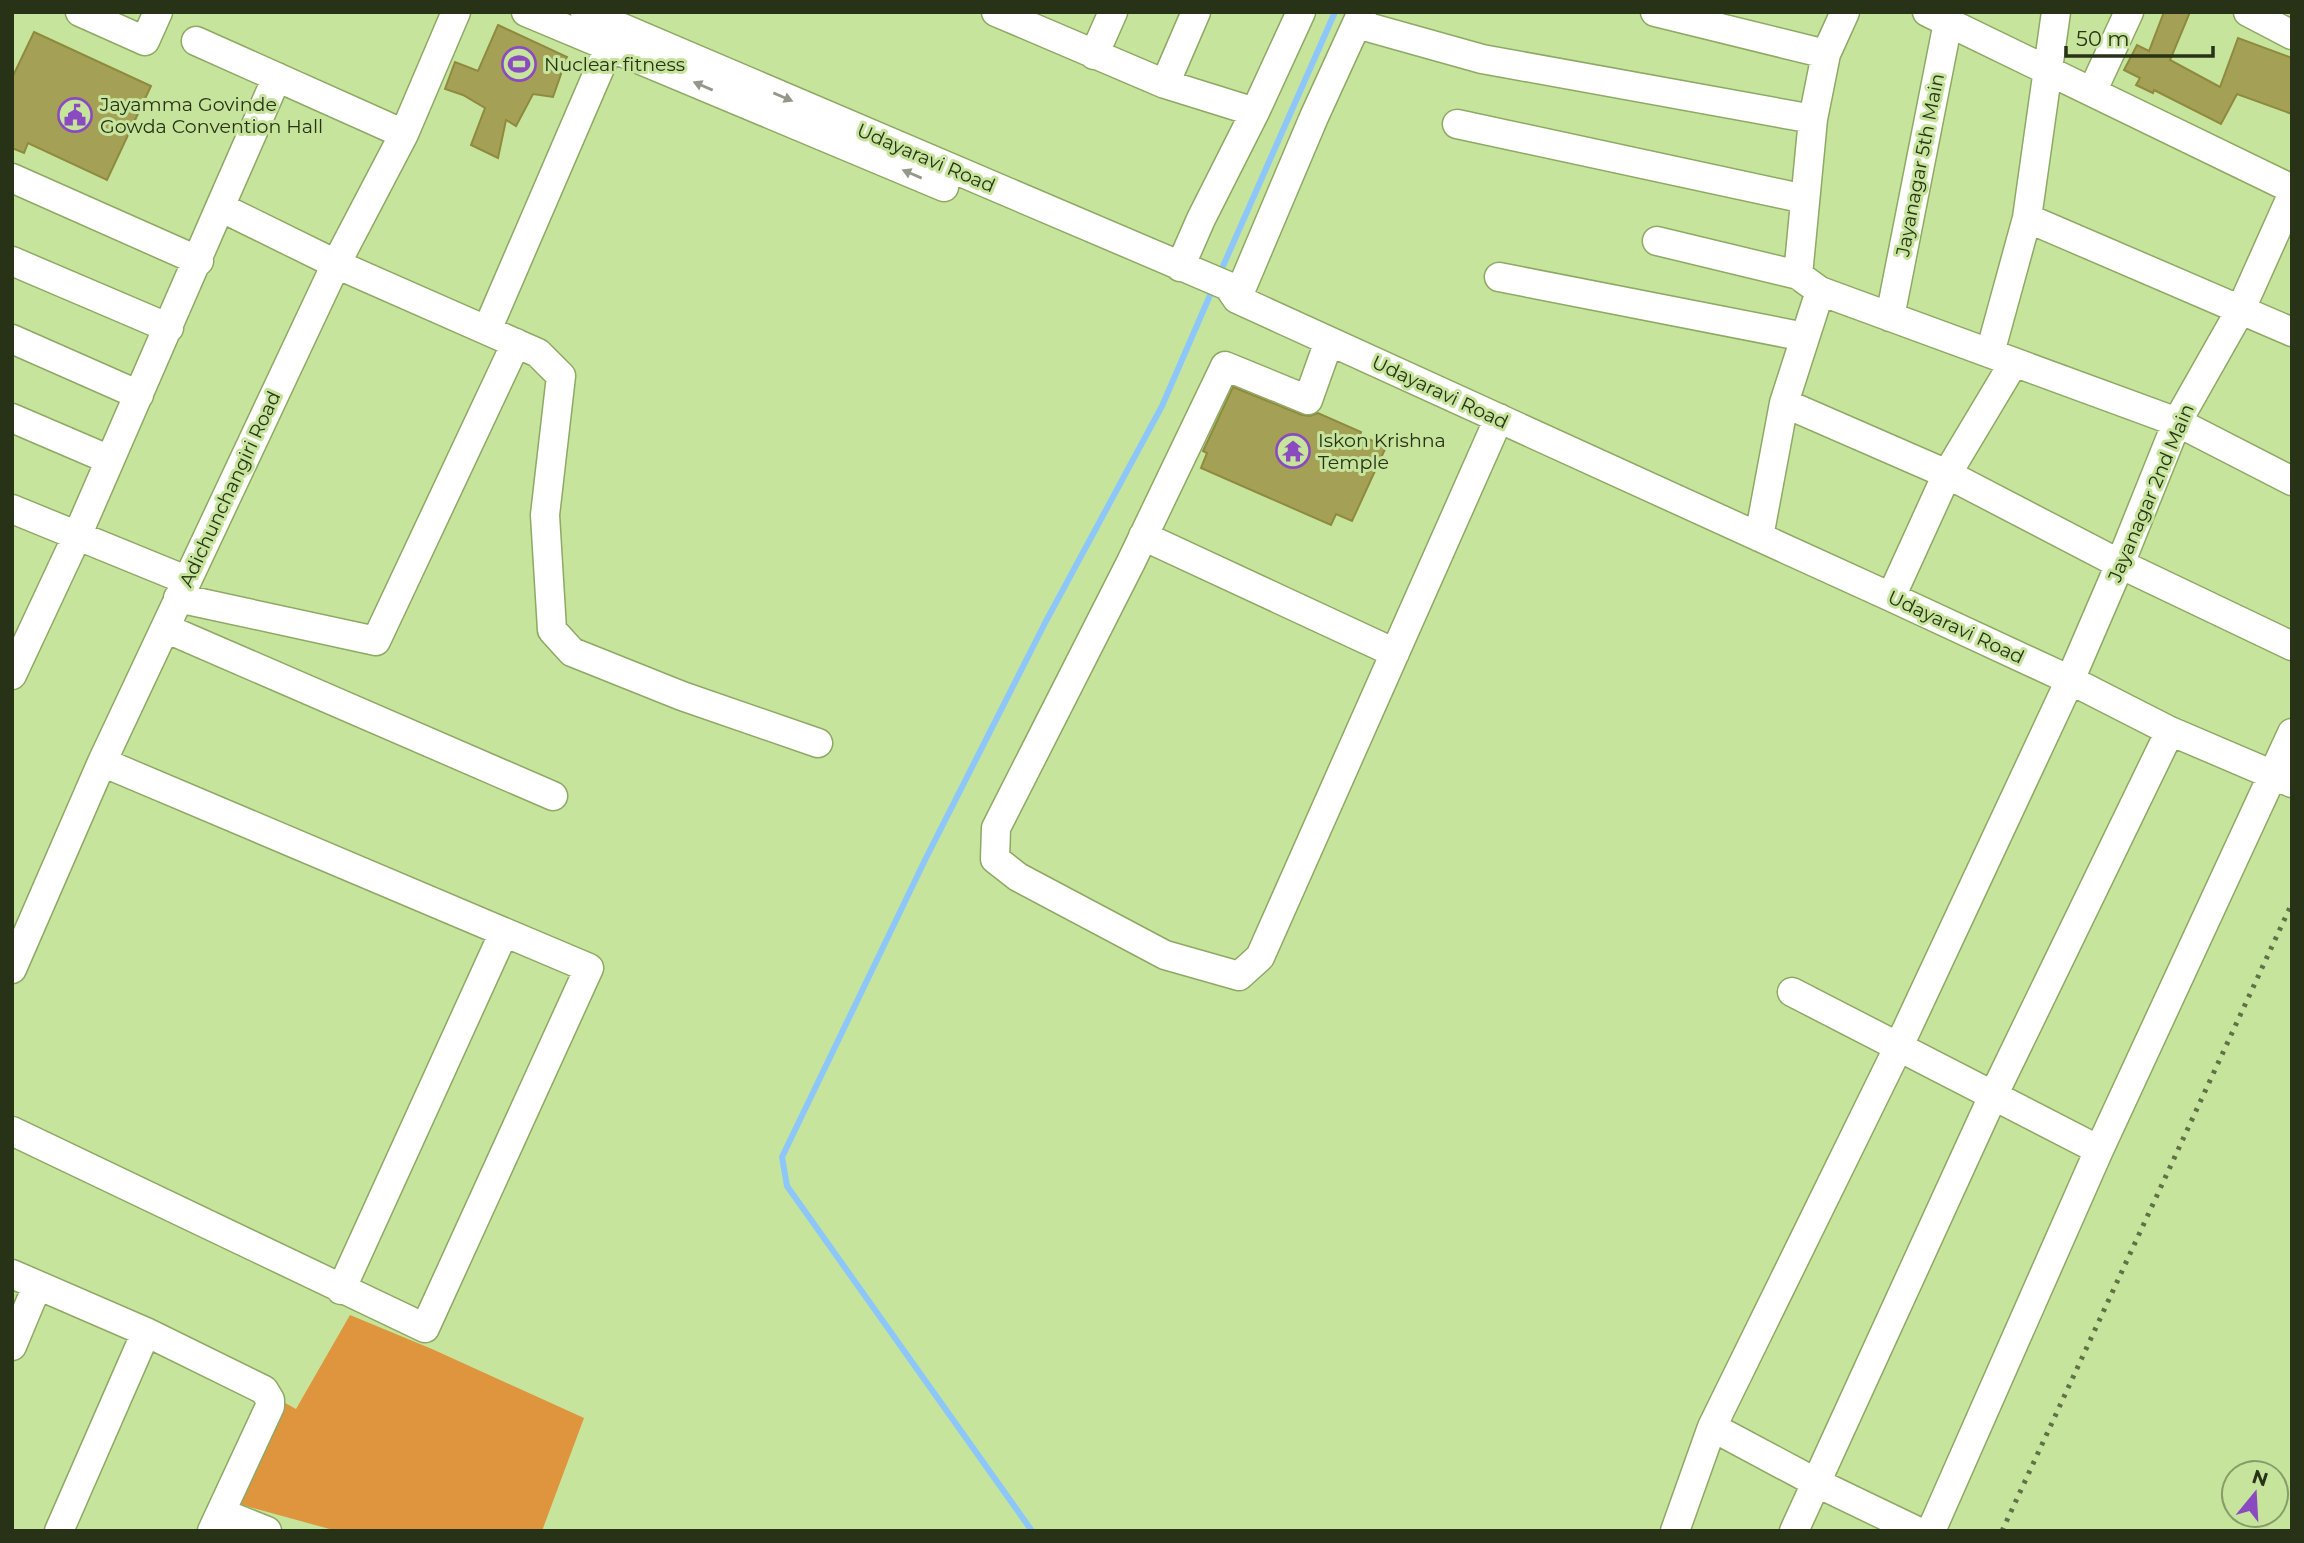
<svg xmlns="http://www.w3.org/2000/svg" width="2304" height="1543" font-family="Montserrat,sans-serif">
	<style>
		.green { fill: #df943e }
		.lines { fill: none; stroke-linecap: round; stroke-linejoin: round }
		.stream { stroke: #8cc6fb; stroke-width: 6 }
		.building { fill: #a4a156; stroke: #8e8a3e; stroke-width: 2 }
		.minor-casing { stroke: #8da964; stroke-width: 31 }
		.minor { stroke: #fff; stroke-width: 28 }
		.rail { stroke: #5f7145; stroke-width: 5; stroke-dasharray: 3.5 7; stroke-linecap: butt }
		.oneway { fill: #93988a }
		.labels { text-anchor: middle; dominant-baseline: central; stroke-width: 6; stroke-linejoin: round; paint-order: stroke }
		.poi-label { font-size: 19px; fill: #273216; stroke: #c7e49d; text-anchor: start }
		.street-label { font-size: 19px; fill: #273216; stroke: #c7e49d }
	</style>
	<rect width="100%" height="100%" fill="#c7e49d"/>
	<!-- green -->
	<path class="green" d="M350 1315 432 1349 584 1418 542 1531H337L238 1504 278 1399 296 1409Z"/>
	<g class="lines">
		<!-- stream -->
		<path class="stream" d="M1220 273 1335 12
			M1032 1531 787 1186 782 1157 925 860 1045 623 1162 406 1214 286"/>
	</g>
	<!-- building -->
	<path class="building" d="M2164 12H2190L2170 60 2220 87 2238 38 2292 58V114L2237 94 2221 124 2154 90 2153 93 2136 85 2140 78 2124 70 2137 45 2149 51Z
		M498 25 567 57 553 97 533 94 516 126 506 120 498 158 471 145 485 108 463 95 445 89 455 62 478 71Z
		M34 32 151 86 107 180 28 143 24 153 12 148V78Z
		M1233 387 1302 415 1310 416 1318 413 1361 432 1360 435 1386 447 1352 521 1336 514 1331 525 1201 468 1207 453 1203 451Z"/>
	<g class="lines">
		<!-- minor casing -->
		<g class="minor-casing">
			<path id="minor" d="M80 12 145 41 158 12
				M526 12 944 187
				M585 12 1228 286 1237 299 1891 597 2070 680 2170 731 2292 783
				M996 12 1165 84 1255 112 1201 219 1180 267
				M1655 12 1826 54 1845 12
				M1927 12 2292 189
				M2056 12 2027 218 2292 332
				M2248 12 2292 35
				M1357 24 1482 59 1813 119
				M196 41 404 134
				M1826 54 1813 119 1798 275 1820 291 1784 403 1947 474 2120 564 2292 646
				M1094 55 1113 12
				M1165 84 1196 12
				M2092 92 2129 12
				M1255 112 1301 12
				M1457 124 1805 199
				M12 178 199 261
				M220 207 277 77
				M1657 241 1798 275
				M12 261 169 328
				M1499 277 1805 337
				M1820 291 2177 422 2292 481
				M1237 299 1314 117 1362 12
				M1890 317 1950 12
				M487 330 609 47
				M12 339 139 395
				M1329 341 1308 400 1225 366 1131 562 996 828 995 859 1018 877 1165 955 1239 976 1260 957 1499 418
				M1990 353 2027 218
				M12 418 110 460
				M12 509 186 580
				M1143 536 1395 653
				M1759 537 1784 403
				M1891 597 1947 474 2014 362
				M178 598 376 641 516 343
				M165 628 553 796
				M12 675 77 536 220 207 336 264 538 353 561 376 545 515 552 630 572 652 682 696 818 743
				M12 969 102 762 336 264 404 134 456 12
				M1792 992 2099 1150
				M12 1131 425 1328 589 968 102 762
				M12 1274 146 1332 264 1390 270 1400V1406L212 1531
				M341 1290 504 932
				M12 1346 37 1286
				M1712 1427 1815 1482 1917 1531
				M222 1513 267 1531
				M59 1531 146 1332
				M1675 1531 1712 1427 1898 1048 2070 680 2120 564 2177 422 2241 309 2292 195
				M1794 1531 1993 1096 2170 731
				M1931 1531 2099 1150 2292 733"/>
		</g>
		<!-- minor -->
		<use href="#minor" class="minor"/>
		<!-- rail -->
		<path class="rail" d="M2002 1531 2292 903"/>
	</g>
	<!-- one-way arrows -->
	<defs><path id="oneway-solid" d="M-6-.8H1V-3.2L6.5 0L1 3.2V.8H-6Z" transform="scale(1.75)"/></defs>
	<g class="oneway">
		<use href="#oneway-solid" transform="translate(703 86) rotate(-157)"/>
		<use href="#oneway-solid" transform="translate(783 97) rotate(23)"/>
		<use href="#oneway-solid" transform="translate(912 174) rotate(-157)"/>
	</g>
	<!-- icons -->
	<defs>
		<g id="stadium-ring" transform="scale(1.75)"><circle r="9.5" fill="#c7e49d" stroke="#8b4bc0" stroke-width="1.5"/><path d="M0-5a6.5 5 0 1 0 0 10a6.5 5 0 1 0 0-10ZM-3.5-1.8h7v3.6h-7Z" fill="#8b4bc0"/></g>
		<g id="civic-ring" transform="scale(1.75)"><circle r="9.5" fill="#c7e49d" stroke="#8b4bc0" stroke-width="1.5"/><path d="M-.6-6.5H3V-4.5H.6V-3L4-1V1h2V6H-6V1h2V-1L-.6-3ZM-1.2 2.5V6h2.4V2.5Z" fill="#8b4bc0"/></g>
		<g id="temple-ring" transform="scale(1.75)"><circle r="9.5" fill="#c7e49d" stroke="#8b4bc0" stroke-width="1.5"/><path d="M0-6L5-2H3V0L6.5 2.5H4V6H1.5V3h-3V6H-4V2.5H-6.5L-3 0V-2H-5Z" fill="#8b4bc0"/></g>
	</defs>
	<g fill-rule="evenodd">
		<use href="#stadium-ring" x="519" y="64"/>
		<use href="#civic-ring" x="75" y="115"/>
		<use href="#temple-ring" x="1293" y="451"/>
	</g>
	<g class="labels">
		<!-- poi labels -->
		<g class="poi-label">
			<text x="544" y="64">Nuclear fitness</text>
			<text x="100" y="104">Jayamma Govinde<tspan x="100" dy="22">Gowda Convention Hall</tspan></text>
			<text x="1318" y="440">Iskon Krishna<tspan x="1318" dy="22">Temple</tspan></text>
		</g>
		<!-- street labels -->
		<g class="street-label">
			<text transform="translate(926 158) rotate(23)">Udayaravi Road</text>
			<text transform="translate(1920 165) rotate(-79)">Jayanagar 5th Main</text>
			<text transform="translate(1440 392) rotate(25)">Udayaravi Road</text>
			<text transform="translate(230 489) rotate(-65)">Adichunchangiri Road</text>
			<text transform="translate(2151 493) rotate(-67)">Jayanagar 2nd Main</text>
			<text transform="translate(1956 627) rotate(25)">Udayaravi Road</text>
		</g>
	</g>
	<!-- border -->
	<rect width="2304" height="1543" fill="none" stroke="#273216" stroke-width="28"/>
	<!-- north arrow -->
	<g transform="translate(2255 1494) rotate(18)"><circle r="33" fill="#c7e49d" stroke="#879d67" stroke-width="2"/>
	<path d="M0-5L12 26L0 18L-12 26Z" fill="#8b4bc0"/>
	<text y="-10" font-size="19" font-weight="bold" text-anchor="middle" fill="#273216">N</text>
	</g>
	<!-- scale -->
	<path d="M2066 46v10h147v-10" fill="none" stroke="#273216" stroke-width="3.5"/>
	<text x="2076" y="46" font-size="21" fill="#273216" stroke="#c7e49d" stroke-width="5" paint-order="stroke">50 m</text>
</svg>
